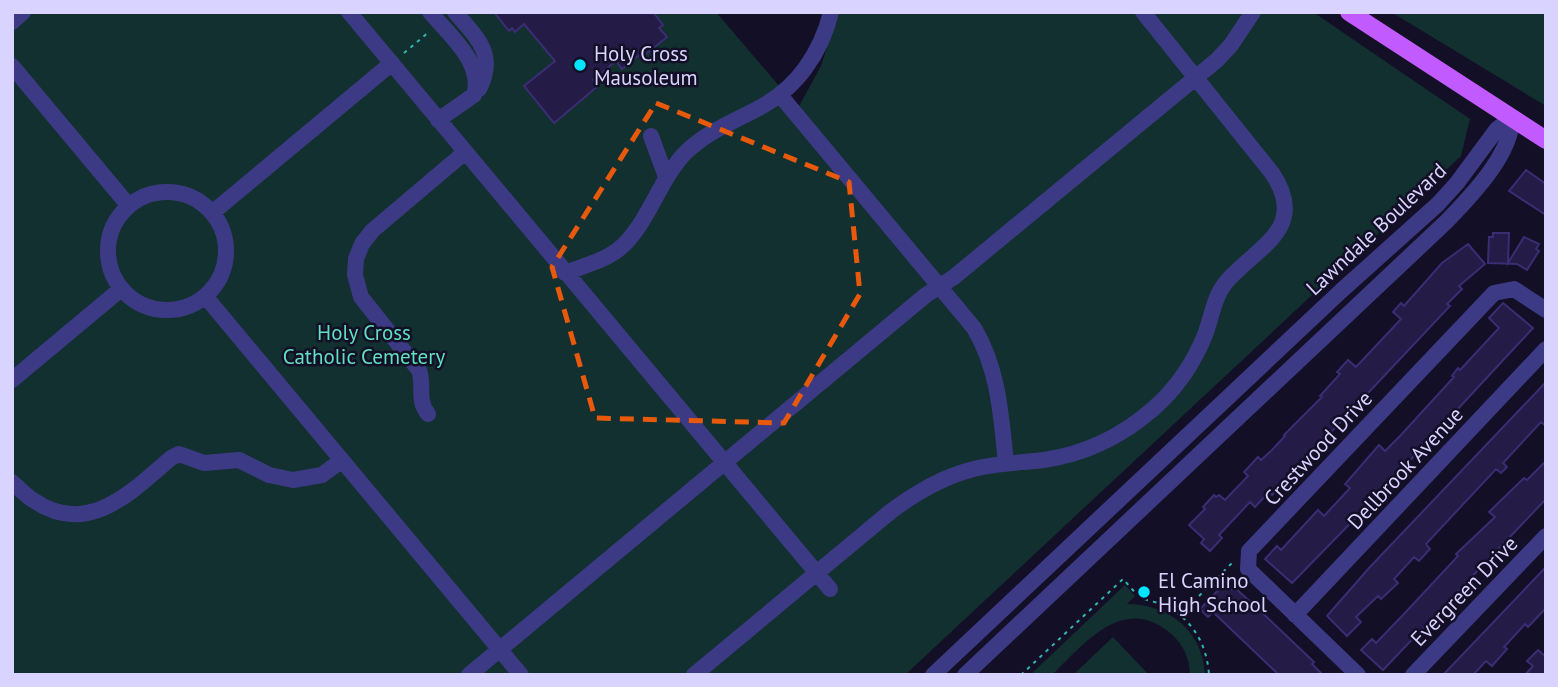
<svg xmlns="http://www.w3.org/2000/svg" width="1558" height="687" font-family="'PT Sans',sans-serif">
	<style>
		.green { fill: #12302f }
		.building { fill: #241b47; stroke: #3b2d73; stroke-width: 2 }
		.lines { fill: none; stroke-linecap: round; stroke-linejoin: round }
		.path { stroke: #2fb8b0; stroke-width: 2; stroke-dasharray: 3.5 5; stroke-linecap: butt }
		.minor { stroke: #3d3a85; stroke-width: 16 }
		.major { stroke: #c25bff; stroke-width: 18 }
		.marked { fill: none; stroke: #e8590c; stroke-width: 5; stroke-dasharray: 14 9; stroke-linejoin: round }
		.poi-dot { fill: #00e5ff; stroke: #130f26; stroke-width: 2.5 }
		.labels { text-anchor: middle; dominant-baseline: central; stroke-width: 5; stroke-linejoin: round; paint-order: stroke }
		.poi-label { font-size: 21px; fill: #d9d4ff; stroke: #130f26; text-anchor: start }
		.street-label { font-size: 21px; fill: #d9d4ff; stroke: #130f26 }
		.park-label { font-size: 21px; fill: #5fe0c0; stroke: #130f26 }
	</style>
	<rect width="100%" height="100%" fill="#130f26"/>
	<!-- green -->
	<path class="green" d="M12 12H716L798 108 821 66 838 12H1313L1470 119 1461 156 905 675H12Z
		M1391 12H1546V106Z
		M1125 585 1135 596 1127 604C1169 604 1203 631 1205 675H1190C1190 656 1181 640 1165 629 1120 597 1082 646 1052 675H1030Z
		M1113 637 1149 675H1073Z"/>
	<!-- building -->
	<path class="building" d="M494 12H653L663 25 659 28 667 37 641 58 639 55 622 69 616 61 593 80 598 86 554 123 524 86 555 61 524 24 515 32 512 28 509 31Z
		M1526 170 1546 184V215L1509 191Z
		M1493 233H1509L1508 263 1524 237 1539 244 1536 249 1539 251 1527 270 1517 264 1488 263 1489 237H1493Z
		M1468 244 1485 264 1459 286 1462 289 1447 304 1450 306 1272 495 1269 492 1255 507 1250 502 1219 535 1222 538 1210 551 1201 543 1204 539 1189 525 1205 509 1203 507 1214 495 1216 497 1219 495 1225 500 1248 476 1244 472 1258 457 1261 460 1272 450 1285 436 1284 435 1322 397 1320 396 1340 374 1337 372 1348 360 1356 367 1401 319 1393 312 1401 303 1404 306 1442 263Z
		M1503 303 1533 328 1378 495 1292 583 1265 559 1277 546 1281 550 1318 510 1324 516 1350 488 1345 484 1379 445 1385 451 1400 436 1454 377 1452 376 1458 368 1460 370 1499 328 1489 318Z
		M1546 382V426L1541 422 1503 463 1507 467 1501 473 1496 469 1426 544 1430 549 1419 561 1414 557 1394 579 1398 583 1381 599 1378 596 1356 617 1361 622 1347 636 1327 616 1369 568Z
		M1546 461V499L1383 670 1361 650 1372 639 1376 643 1403 615 1458 556 1456 554 1495 517 1489 512 1524 478 1527 480Z
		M1546 567V608L1528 627 1525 624 1504 647 1507 649 1492 666 1486 661 1473 675H1443Z
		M1225 583 1232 590 1234 587 1255 606 1314 662 1312 664 1323 675H1279L1213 612 1208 617 1200 609Z
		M1538 650 1546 657V675H1525L1533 666 1527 661Z"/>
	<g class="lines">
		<!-- path -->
		<path class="path" d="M404 53 429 32
			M1181 614 1232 563
			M1021 675 1123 579C1128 584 1135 594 1142 598 1148 601 1157 602 1163 605 1192 618 1207 644 1209 675"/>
		<!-- minor -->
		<path class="minor" d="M349 12 830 589
			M430 12C449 35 484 63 474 95L438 120
			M455 12C477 38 497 54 479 89
			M12 22 23 12
			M12 66 129 206
			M780 95 974 328C999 370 1001 416 1006 463
			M651 136 666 177
			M108 251a59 59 0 1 1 118 0a59 59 0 1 1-118 0Z
			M212 213 392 63
			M565 273C583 266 604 261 619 249 648 225 658 181 686 152 708 131 733 122 759 108 797 88 821 53 831 12
			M205 296 521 675
			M12 380 121 289
			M428 414C416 399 425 386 419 370L361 297 355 275 356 259 362 244 372 231 464 153
			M12 482C19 488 25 495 33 500 88 538 131 492 171 458L179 454 204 463 239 460 269 475 293 480 322 475 342 460
			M1295 615 1546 349
			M469 675 926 295 954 277 1217 60 1231 45 1253 12
			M694 675 890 512C914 494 940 478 970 470 994 463 1019 463 1044 460 1085 454 1122 436 1153 409 1176 389 1194 362 1205 335 1212 316 1214 296 1227 281 1258 246 1309 228 1272 173L1143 12
			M933 675 1341 291 1438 204 1457 183 1497 129 1512 118
			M965 675 1447 221C1471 196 1512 154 1512 118
			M1358 675 1248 569 1249 551 1494 293 1514 289 1546 310
			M1413 675 1546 536"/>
		<!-- major -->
		<path class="major" d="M1349 12 1546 140"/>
	</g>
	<!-- marked area -->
	<path class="marked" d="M656 103 849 182 860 294 784 423 595 418 552 267Z"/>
	<!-- markers -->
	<g class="poi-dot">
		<circle cx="580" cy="65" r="7"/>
		<circle cx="1144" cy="592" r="7"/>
	</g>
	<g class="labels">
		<!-- poi labels -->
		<g class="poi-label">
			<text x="594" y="53">Holy Cross<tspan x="594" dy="24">Mausoleum</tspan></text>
			<text x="1158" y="580">El Camino<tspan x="1158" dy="24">High School</tspan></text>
		</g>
		<!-- street labels -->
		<g class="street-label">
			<text transform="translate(1376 229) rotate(-43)">Lawndale Boulevard</text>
			<text transform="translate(1318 448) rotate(-47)">Crestwood Drive</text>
			<text transform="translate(1405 468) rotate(-47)">Dellbrook Avenue</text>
			<text transform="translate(1464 591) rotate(-46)">Evergreen Drive</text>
		</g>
		<!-- park labels -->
		<g class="park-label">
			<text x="364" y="332">Holy Cross<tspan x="364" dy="24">Catholic Cemetery</tspan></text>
		</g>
	</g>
	<!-- border -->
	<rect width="1558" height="687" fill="none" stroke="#d9d4ff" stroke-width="28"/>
</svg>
